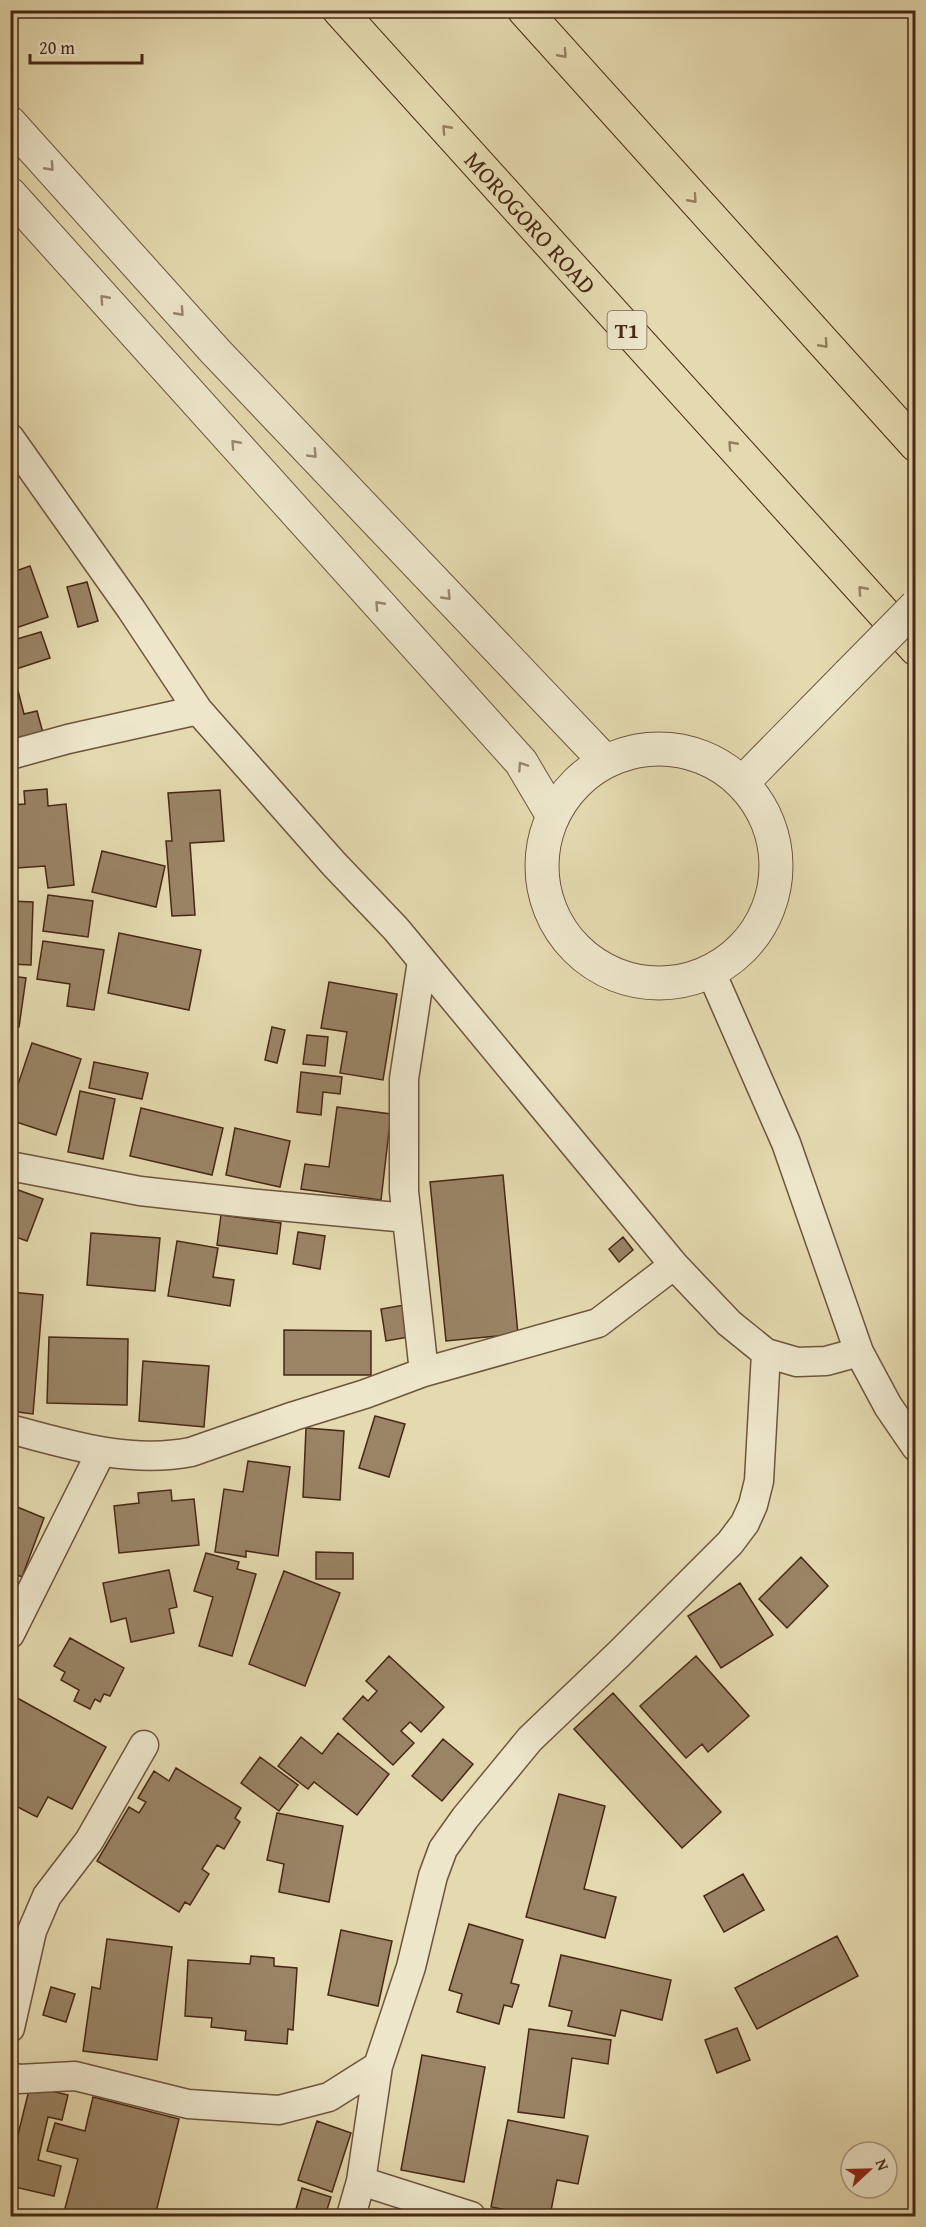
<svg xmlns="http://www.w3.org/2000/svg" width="926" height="2227" font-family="'Gentium Book Plus',serif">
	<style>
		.building { fill: #998465; stroke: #482715; stroke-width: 1.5 }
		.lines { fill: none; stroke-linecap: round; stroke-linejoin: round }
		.minor-casing { stroke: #6f543c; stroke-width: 31 }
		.tertiary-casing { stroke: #6f543c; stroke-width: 35 }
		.trunk-casing { stroke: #482715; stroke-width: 35 }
		.minor { stroke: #ede6cb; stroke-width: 28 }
		.tertiary { stroke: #ede6cb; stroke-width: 33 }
		.trunk { stroke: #e4d9af; stroke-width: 33 }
		.tertiary-bridge-casing { stroke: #6f543c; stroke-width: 35; stroke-linecap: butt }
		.tertiary-bridge { stroke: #ede6cb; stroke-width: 33 }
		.oneway { stroke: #968062 }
		.oneway2 { stroke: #9a8670 }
		.labels { text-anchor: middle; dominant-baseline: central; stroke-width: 6; stroke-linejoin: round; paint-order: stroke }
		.shield { fill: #ede6cb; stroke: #7a604c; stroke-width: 1.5 }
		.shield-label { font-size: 22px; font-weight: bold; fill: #482715 }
		.street-label { font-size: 24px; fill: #482715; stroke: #ede6cb }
	</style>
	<rect width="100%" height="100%" fill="#e4d9af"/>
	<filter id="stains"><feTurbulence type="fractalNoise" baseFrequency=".00333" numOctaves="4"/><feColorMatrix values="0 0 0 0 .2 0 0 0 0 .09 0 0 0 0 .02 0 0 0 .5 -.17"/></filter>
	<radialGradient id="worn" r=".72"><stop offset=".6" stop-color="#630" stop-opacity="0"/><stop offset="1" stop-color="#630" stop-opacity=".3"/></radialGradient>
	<!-- building -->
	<path class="building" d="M30 566 48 617 10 630V573Z
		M87 582 98 621 78 627 67 587Z
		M41 632 50 658 10 671V641Z
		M16 683 24 714 37 711 43 733 10 742V685Z
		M47 789 48 806 66 804 74 885 48 888 45 866 17 868 11 805 25 804 24 791Z
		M220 790 224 841 190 843 195 915 172 916 166 841H172L168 793Z
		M102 851 165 866 156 907 92 892Z
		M48 895 93 901 88 937 43 931Z
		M10 901 33 902 31 965 10 964Z
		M119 933 201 950 189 1010 108 993Z
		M43 941 104 950 94 1010 67 1006 70 984 37 979Z
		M10 976 26 978 19 1027 10 1026Z
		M329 982 397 994 383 1080 340 1073 347 1032 321 1028Z
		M272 1027 285 1030 277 1063 265 1060Z
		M307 1035 328 1037 325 1066 303 1064Z
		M32 1043 81 1059 56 1135 10 1120V1108Z
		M94 1062 148 1073 142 1099 89 1088Z
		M301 1072 342 1077 340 1094 323 1092 321 1115 297 1112Z
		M80 1091 115 1099 103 1159 68 1152Z
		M337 1107 391 1114 381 1200 301 1189 305 1164 329 1167Z
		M141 1108 223 1128 212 1175 130 1156Z
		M235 1128 290 1141 280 1187 226 1175Z
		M503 1175 518 1334 446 1341 430 1182Z
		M10 1187 43 1199 27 1241 10 1235Z
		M221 1215 281 1223 277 1254 217 1245Z
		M298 1232 325 1236 320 1269 293 1264Z
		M91 1233 160 1238 155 1291 87 1285Z
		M623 1237 633 1250 619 1262 609 1249Z
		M177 1241 218 1248 213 1277 234 1280 230 1306 168 1296Z
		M10 1292 43 1295 33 1414 10 1411Z
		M404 1305 409 1337 386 1341 381 1309Z
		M284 1330 371 1331V1375H284Z
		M49 1337 128 1339 127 1405 47 1403Z
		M143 1361 209 1366 204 1427 139 1421Z
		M375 1416 405 1424 389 1477 359 1468Z
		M306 1428 344 1431 340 1500 303 1497Z
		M248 1461 290 1467 278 1556 246 1551V1557L215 1552 224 1489 243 1492Z
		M171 1490 172 1501 194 1499 199 1545 119 1553 114 1506 139 1503 138 1493Z
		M10 1504 44 1518 22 1577 10 1572Z
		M316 1552 353 1553V1579H316Z
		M206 1553 239 1562 237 1569 256 1574 232 1656 199 1646 213 1597 194 1591Z
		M801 1557 828 1586 787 1628 759 1599Z
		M169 1570 177 1607 169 1609 174 1633 131 1642 126 1618 111 1622 103 1583Z
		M284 1571 340 1593 305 1686 249 1664Z
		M740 1583 773 1635 721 1668 688 1616Z
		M70 1638 124 1668 110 1696 104 1694 100 1702 95 1699 90 1709 74 1701 79 1690 61 1680 65 1672 54 1666Z
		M389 1656 444 1707 421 1732 410 1722 401 1731 414 1743 393 1765 343 1719 363 1696 368 1701 377 1691 366 1681Z
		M696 1656 749 1716 708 1752 702 1744 686 1758 640 1706Z
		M613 1693 721 1812 682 1848 574 1729Z
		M10 1694 106 1747 72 1809 48 1797 37 1817 10 1803Z
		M338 1733 389 1774 357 1815 314 1782 308 1789 278 1766 301 1737 322 1754Z
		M443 1739 473 1764 442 1801 412 1776Z
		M260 1757 298 1785 279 1811 241 1783Z
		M176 1768 241 1808 235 1818 240 1822 224 1849 217 1845 202 1869 209 1874 190 1905 185 1902 179 1912 97 1861 129 1807 139 1813 146 1802 138 1798 154 1771 169 1781Z
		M559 1794 605 1806 584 1889 616 1897 605 1938 526 1917Z
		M277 1813 343 1826 329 1902 279 1892 284 1864 267 1860Z
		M743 1874 764 1910 724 1932 704 1896Z
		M469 1924 523 1940 511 1983 519 1985 512 2007 504 2005 499 2024 457 2012 462 1994 449 1990Z
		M341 1930 392 1941 378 2006 328 1995Z
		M837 1936 858 1976 757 2029 735 1988Z
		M107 1939 172 1947 157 2060 83 2051 92 1987 100 1989Z
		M561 1955 671 1980 662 2020 621 2010 615 2036 568 2026 572 2011 549 2006Z
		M251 1956 274 1958V1966L297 1968 293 2030 288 2029 287 2044 245 2040 246 2031 211 2027 212 2018 185 2016 188 1960 250 1964Z
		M51 1987 75 1994 66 2022 43 2015Z
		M737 2028 750 2060 717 2073 705 2040Z
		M529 2029 611 2040 608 2064 572 2058 564 2118 518 2112Z
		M422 2055 485 2067 464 2182 401 2170Z
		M30 2086 68 2095 62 2120 48 2117 38 2160 61 2166 54 2196 10 2186V2167Z
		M93 2097 179 2119 155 2216H63L78 2159 47 2151 55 2123 85 2131Z
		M508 2120 588 2136 578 2184 557 2180 550 2216H539L491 2207Z
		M317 2121 351 2133 332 2192 298 2180Z
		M302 2188 331 2197 325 2216H294Z"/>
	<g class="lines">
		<!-- minor casing -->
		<g class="minor-casing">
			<path id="minor" d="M10 438 131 609 198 710 334 864 396 929 674 1265 729 1323 766 1353 797 1362 826 1361 859 1352
				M10 755 68 739 198 710
				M422 961 404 1079V1191L424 1372
				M711 972 786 1143 859 1352 888 1406 916 1447
				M10 1166 140 1191 248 1203 407 1218
				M10 1429C69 1445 130 1464 191 1452L294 1416 365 1394 424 1372 598 1323 674 1265
				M10 1634 101 1452
				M10 2028 32 1931 47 1896 89 1841 144 1745
				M10 2077 19 2079 75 2076 188 2104 279 2110 329 2097 378 2066
				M361 2181 471 2216
				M351 2216 361 2181 378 2066 411 1967 433 1876 443 1849 465 1818 530 1739 618 1655 730 1543 745 1523 753 1505 759 1481 766 1353"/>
		</g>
		<!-- tertiary casing -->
		<g class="tertiary-casing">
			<path id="tertiary" d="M10 123 215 351 605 761
				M10 194 521 762 553 816
				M542 866a117 117 0 1 1 234 0a117 117 0 1 1-234 0Z
				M742 783 849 674"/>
		</g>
		<!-- trunk casing -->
		<g class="trunk-casing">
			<g id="trunk">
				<path id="s1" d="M339 10 916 649"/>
				<path d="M524 10 916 445"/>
			</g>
		</g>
		<!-- minor -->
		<use href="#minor" class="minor"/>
		<!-- tertiary -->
		<use href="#tertiary" class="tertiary"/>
		<!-- trunk -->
		<use href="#trunk" class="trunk"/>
		<!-- tertiary-bridge casing -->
		<g class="tertiary-bridge-casing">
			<path id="tertiary-bridge" d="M849 674 916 606"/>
		</g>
		<!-- tertiary-bridge -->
		<use href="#tertiary-bridge" class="tertiary-bridge"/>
	</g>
	<!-- one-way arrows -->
	<defs><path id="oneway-chevron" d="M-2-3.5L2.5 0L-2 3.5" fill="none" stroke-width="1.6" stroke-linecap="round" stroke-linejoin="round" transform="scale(1.5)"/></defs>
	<g class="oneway">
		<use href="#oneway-chevron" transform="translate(563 54) rotate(48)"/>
		<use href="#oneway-chevron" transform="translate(446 129) rotate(-132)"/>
		<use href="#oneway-chevron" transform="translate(693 199) rotate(48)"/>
		<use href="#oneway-chevron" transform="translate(824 344) rotate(48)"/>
		<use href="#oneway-chevron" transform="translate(732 445) rotate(-132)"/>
		<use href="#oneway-chevron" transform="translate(862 590) rotate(-132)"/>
	</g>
	<g class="oneway2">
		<use href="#oneway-chevron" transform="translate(50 167) rotate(48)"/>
		<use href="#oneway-chevron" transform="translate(104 299) rotate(-132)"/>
		<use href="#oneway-chevron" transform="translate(180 312) rotate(48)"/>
		<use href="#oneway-chevron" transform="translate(235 444) rotate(-132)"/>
		<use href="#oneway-chevron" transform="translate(313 454) rotate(46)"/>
		<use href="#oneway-chevron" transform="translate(447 596) rotate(46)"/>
		<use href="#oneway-chevron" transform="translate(379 605) rotate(-132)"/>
		<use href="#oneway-chevron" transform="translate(522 766) rotate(-124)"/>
	</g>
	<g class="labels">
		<!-- shield labels -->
		<rect class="shield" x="607.5" y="311" width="39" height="38" rx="4.5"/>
		<g class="shield-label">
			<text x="627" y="330">T1</text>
		</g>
		<!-- street labels -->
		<g class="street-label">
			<text stroke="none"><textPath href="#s1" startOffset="286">MOROGORO ROAD</textPath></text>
		</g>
	</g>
	<!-- margin -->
	<rect width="926" height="2227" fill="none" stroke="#e4d9af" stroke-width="36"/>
	<rect x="12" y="12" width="902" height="2203" fill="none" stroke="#482715" stroke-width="3"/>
	<rect x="18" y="18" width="890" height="2191" fill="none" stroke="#482715" stroke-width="1.5"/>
	<!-- north arrow -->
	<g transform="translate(869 2170) rotate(68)"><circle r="28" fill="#ede6cb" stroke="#ab9a82" stroke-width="1.5"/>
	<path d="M0-4.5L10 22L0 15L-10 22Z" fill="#8f2418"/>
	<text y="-9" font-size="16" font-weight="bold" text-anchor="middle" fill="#482715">N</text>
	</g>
	<!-- scale -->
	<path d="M30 54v9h112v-9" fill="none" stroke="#482715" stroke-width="3"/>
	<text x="39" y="54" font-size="18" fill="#482715" stroke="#ede6cb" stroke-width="4.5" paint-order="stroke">20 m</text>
	<rect width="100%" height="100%" filter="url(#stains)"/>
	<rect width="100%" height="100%" fill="url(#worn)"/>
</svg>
